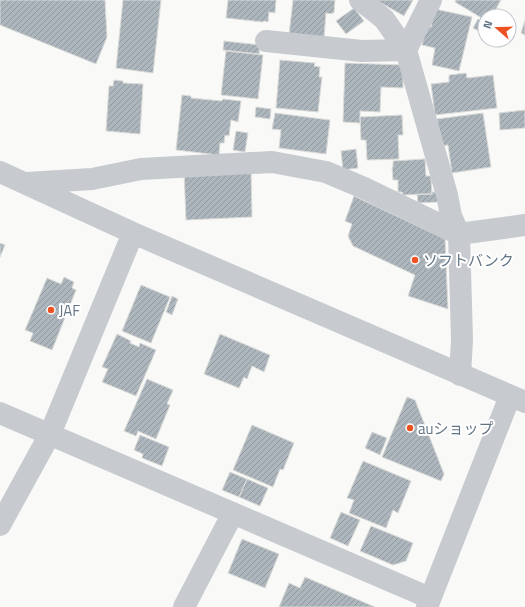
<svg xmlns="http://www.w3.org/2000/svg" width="525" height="607" font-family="'Titillium Web','Noto Sans JP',sans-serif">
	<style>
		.building { fill: url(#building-hatch); stroke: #dbdbd9 }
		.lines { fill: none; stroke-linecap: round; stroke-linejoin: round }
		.minor { stroke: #c7cbcf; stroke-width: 22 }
		.poi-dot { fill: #ed5223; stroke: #fff; stroke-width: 1.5 }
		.labels { text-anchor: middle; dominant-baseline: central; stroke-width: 4; stroke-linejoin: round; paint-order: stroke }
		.poi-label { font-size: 15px; fill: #637584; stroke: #fff; text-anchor: start }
	</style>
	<defs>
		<pattern id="building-hatch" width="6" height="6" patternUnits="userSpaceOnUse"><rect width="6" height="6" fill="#adb6bc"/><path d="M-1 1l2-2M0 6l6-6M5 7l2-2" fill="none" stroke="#90999e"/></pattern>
	</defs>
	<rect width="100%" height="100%" fill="#f9f9f7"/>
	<!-- building -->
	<path class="building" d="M0 0H105L107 37 96 64 0 25Z
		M123 0H161L153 73 116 68Z
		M228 0H276L275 13 269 12 268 22 264 21 263 22 226 18Z
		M293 0H335L334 13H332V14L326 13 324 38 289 34Z
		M376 0H413L404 16Z
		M456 0H501L492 16H485V20L455 2Z
		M354 8 364 21 346 34 336 21Z
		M435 9 472 17 459 71 432 65 435 48 422 45 426 26 431 27Z
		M478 19 485 23V34L473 28Z
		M525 20V35L521 33Z
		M495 40H503L502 45 494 43Z
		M224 41 260 45 259 54 223 50Z
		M226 51 263 55 258 99 221 95Z
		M280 60 315 63 314 66 320 67 319 77H322L318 112 276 108Z
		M345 63 403 65V88L381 87 380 112 360 111V123L343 122Z
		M466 73 467 78 493 75 497 108 435 115 431 84 449 82V75Z
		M114 80 123 81V83L143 84 140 134 106 131 109 86H113Z
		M182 95 191 96V98L222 101 223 99 241 101 238 122 231 120 229 136 225 135 224 143H220L219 155 176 150Z
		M256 107 271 109 270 119 255 117Z
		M525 110V128L500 130 499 113Z
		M275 113 330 120 326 154 279 148 281 130 272 129Z
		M483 113 491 167 452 173 448 145 441 146 437 119Z
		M402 115 403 135H398L399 159 367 160 366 140H361L360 117Z
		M236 131 248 133 245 152 233 150Z
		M356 149 358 168 343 170 341 151Z
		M425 159 426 176H431L432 194 403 195 402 192H398V180H393L392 167H393V161Z
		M251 169 252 217 186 220 184 171Z
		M431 192H438V202L418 203 417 194H432Z
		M354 196 445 239 448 309 408 296 415 275 353 246 348 236 352 224 345 221Z
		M0 243 5 245 0 257Z
		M64 277 74 282 72 288 76 290 52 350 30 341 33 333 25 330 47 278 61 284Z
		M141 285 170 297 151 343 122 331Z
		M172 296 178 299 172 315 166 312Z
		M117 334 131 341 130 343 139 347 140 343 156 350 136 396 102 382 108 369 102 367Z
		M220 334 270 355 264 372 252 366 247 379 244 377 239 388 204 374Z
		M147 379 173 390 167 404 170 405 156 439 138 431 136 436 124 431Z
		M407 397 415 400 444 474 441 481 382 457Z
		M252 425 294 443 283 470 280 469 273 487 233 470Z
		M372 432 387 438 380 455 365 448Z
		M140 435 169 447 162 466 142 458 143 454 134 450Z
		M363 461 411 481 398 513 393 510 386 528 349 513 354 500 347 498Z
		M230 472 247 479 239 497 222 490Z
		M247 479 268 488 260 506 239 497Z
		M341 512 360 520 348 546 330 538Z
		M371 526 413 543 406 561 393 565 360 551Z
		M242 539 279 554 265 588 228 573Z
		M305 577 375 607H279L289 583 300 588Z"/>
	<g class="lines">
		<!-- minor -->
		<path class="minor" d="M360 0 384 19 406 50 447 195 451 216 459 234 462 340 460 375
			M266 41 362 51 406 50
			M406 50 431 0
			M0 172 133 233 525 402
			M27 183 92 179 141 169 272 162 326 172 364 188 459 234 525 225
			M0 413 430 598
			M0 525 50 434 133 233
			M184 607 233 513
			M427 607 510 396"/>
	</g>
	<!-- markers -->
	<g class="poi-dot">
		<circle cx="415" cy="260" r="4"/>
		<circle cx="51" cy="310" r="4"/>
		<circle cx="410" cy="428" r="4"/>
	</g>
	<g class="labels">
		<!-- poi labels -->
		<g class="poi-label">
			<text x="423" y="260">ソフトバンク</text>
			<text x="59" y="310">JAF</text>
			<text x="418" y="428">auショップ</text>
		</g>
	</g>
	<!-- north arrow -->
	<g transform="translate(497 28) rotate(290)"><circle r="19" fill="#ffffff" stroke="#c1c8ce"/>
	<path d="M0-3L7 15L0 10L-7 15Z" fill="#ed5223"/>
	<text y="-6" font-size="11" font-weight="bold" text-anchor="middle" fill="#637584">N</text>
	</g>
</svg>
